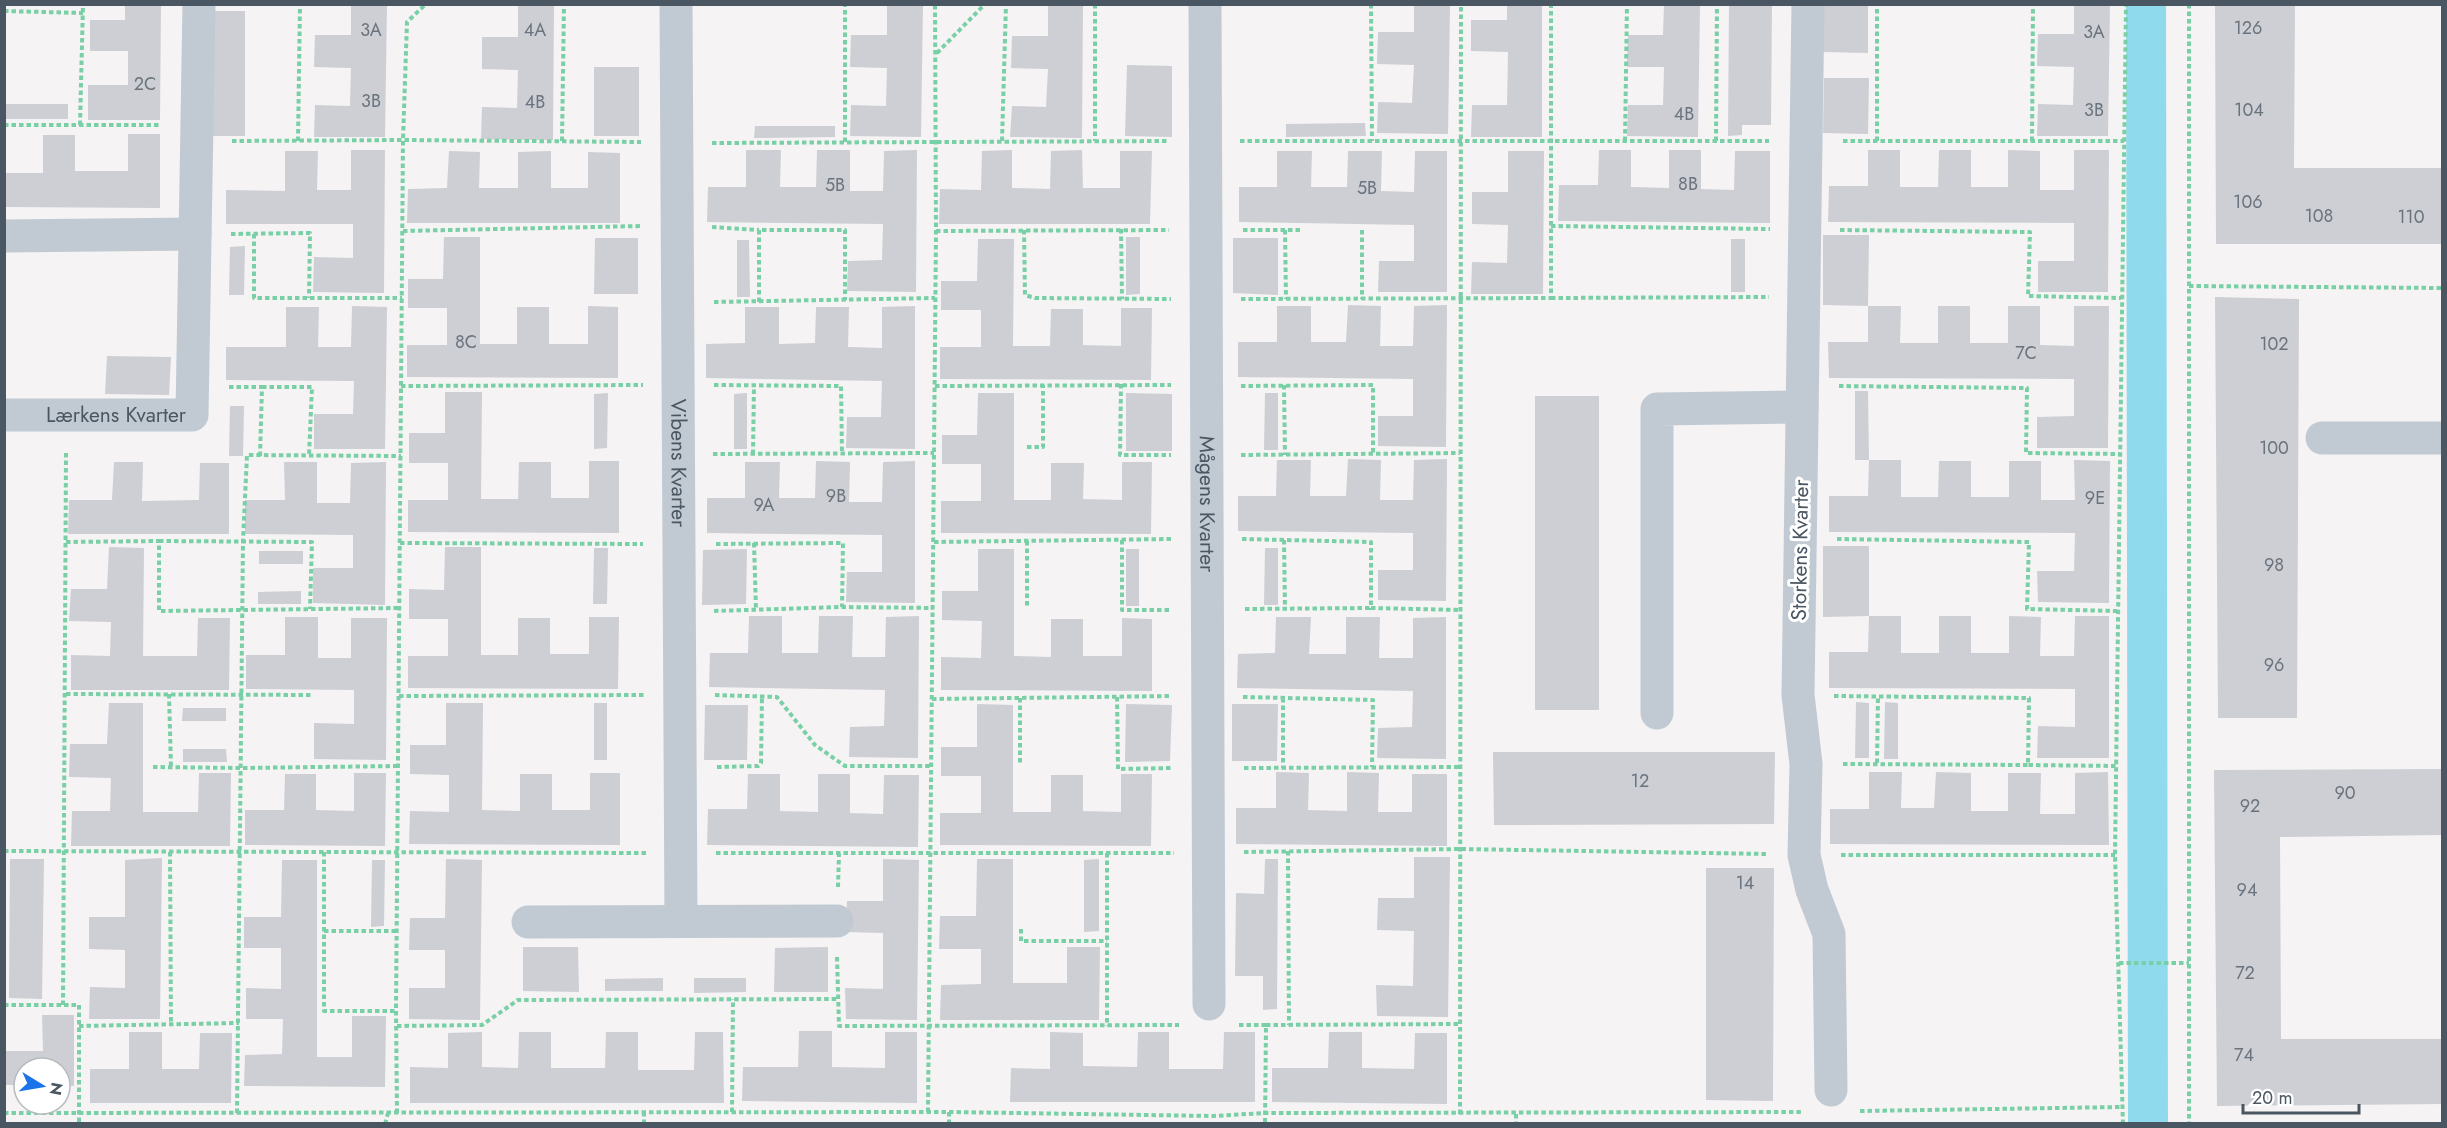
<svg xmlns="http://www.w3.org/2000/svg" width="2447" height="1128" font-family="Jost,sans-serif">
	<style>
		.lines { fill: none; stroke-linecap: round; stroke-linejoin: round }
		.canal { stroke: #90daee; stroke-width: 40 }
		.building { fill: #cdcfd5 }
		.path { stroke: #7ad0a6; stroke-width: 4; stroke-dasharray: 4.5 3; stroke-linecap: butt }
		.minor { stroke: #c1cad2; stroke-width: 33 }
		.labels { text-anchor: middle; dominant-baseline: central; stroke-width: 6; stroke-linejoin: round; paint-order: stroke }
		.number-label { font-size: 18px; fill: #6b747e }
		.street-label { font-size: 21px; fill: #4a5661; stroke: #fff }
	</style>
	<rect width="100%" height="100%" fill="#f5f3f3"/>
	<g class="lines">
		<!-- canal -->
		<path class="canal" d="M2146 4 2148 1124"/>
	</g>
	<!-- building -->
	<path class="building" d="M125 4H161L160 120H88V85H128V51H90V20H125Z
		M351 4H387L385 137H314L315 105 350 106 351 68 314 67 315 35H351Z
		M518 4H554L553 140 481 139 482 107 517 108 518 70 482 69V37H518Z
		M887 4H923L921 137 850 136 851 105 886 106 887 68 850 67 851 35H887Z
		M1048 4H1083L1082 138 1010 137 1012 106 1046 107 1048 69 1011 68 1012 36H1048Z
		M1414 4H1450L1448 134 1377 133 1378 102 1412 103 1414 65 1377 64 1378 32H1414Z
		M1507 4H1542V137H1471L1472 105H1507L1508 52 1471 51V20H1507Z
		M1664 4H1700L1698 137 1627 136 1628 105H1663L1664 67H1627L1628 35H1663Z
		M1729 4H1772L1771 125H1742V135L1728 136Z
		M1823 4H1868V53L1823 52Z
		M2074 4H2110L2108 136H2037L2038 104 2073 105 2074 67 2037 66 2038 34H2074Z
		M2215 5H2295L2294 168H2442V244H2216Z
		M212 11H245V136H211Z
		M1127 65 1172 66V137L1125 136Z
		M594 67H639V136H594Z
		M1824 78H1869L1868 134 1823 133Z
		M4 104H68V119H4Z
		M1365 123 1366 136 1286 137V124Z
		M755 126H835V137L754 138Z
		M128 134H160V208L4 207V173H43V135H75V171H128Z
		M351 150H385L384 293 313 292 314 257 353 258V224H226V190L285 191V151H318L317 190H351Z
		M746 150H781L780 187H816L817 150H850V191H883L884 151 917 150 916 292 847 291 848 261 882 260 883 224 707 222 708 187H746Z
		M1012 150V188L1050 189 1051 151 1082 150 1083 188H1120V151H1152L1150 224H939L940 189 981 190 982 151Z
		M1599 150H1631V187L1669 188V150H1701V189L1734 190 1735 151H1770V223L1558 221 1559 185H1598Z
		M1868 150H1900V187H1938L1939 150H1971V187H2008V150L2040 151V190H2074V150H2109L2108 292H2038V261H2074V223L1828 222 1829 186H1868Z
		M449 151 480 152 479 188H518V152L551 151V188H588V152L620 153V223H407L408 189 447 188Z
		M1277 151H1312L1311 187H1347L1348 151H1382L1381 191 1414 192 1415 151H1447V292H1378L1379 261H1414V225L1239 222V187H1277Z
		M1508 151H1544L1543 294H1471L1472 262 1507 263 1508 225 1472 224V192H1508Z
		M1823 235H1869L1868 306 1823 305Z
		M444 237H480V344H517V307H549V344H588V306L618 307V378L407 377V345H447V308H408V279H443Z
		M1126 237H1140V294L1126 295Z
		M595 238H638V294H594Z
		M1233 238H1278V295L1233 293Z
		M978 239H1014L1013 346H1050L1051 309H1083V345L1121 346V308H1152L1151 380 940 379V347H981V310H941V281H977Z
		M1731 239H1745V292H1731Z
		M737 240H749L750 297H737Z
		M245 246 244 295H229L230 247Z
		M2215 297 2299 299 2297 718H2218Z
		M1348 305 1381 306 1380 346H1413L1414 306 1447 305 1446 447 1378 446V416H1413V379L1238 377V342H1277V306H1311V342H1346Z
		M352 306 387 307 385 449H314V414H353L354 381 226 380V347H286V307H319L318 347H351Z
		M915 306V449L846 448 847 417H881L882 381 706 378V344L745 343V307H779V344L815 343 816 307H849L848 347 882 348V307Z
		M1868 306H1901L1900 343H1938V306H1970V343H2008V306H2040V345L2074 346V306H2109L2108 448H2037V417L2074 416V379L1829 378 1828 342H1868Z
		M107 356 171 357 169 395 105 394Z
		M1855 391H1868L1869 460H1855Z
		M445 392H482L481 499H518L519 462H551V498H589V461H619V533L408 532V500H448V463H409V433H445Z
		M608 393 607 448 594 449V394Z
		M747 393V449H734V394Z
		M978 393H1014V500H1051V463H1084L1083 499 1122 500V462H1152L1151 534 941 533V501H981V464H942V435H977Z
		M1126 393 1172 394V451H1126Z
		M1265 393H1278V450H1264Z
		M1535 396H1599V710H1535Z
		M230 406H244L243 456H229Z
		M1348 459 1381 460 1380 500H1413L1414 460 1447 459 1446 601 1378 600V570H1413V533L1238 531V496H1276L1277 460H1311L1310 496H1346Z
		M1869 460H1901V497H1938L1939 461H1971V497H2009V461H2041V500H2075L2074 460 2110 461 2109 603 2038 602 2037 571H2074L2075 533 1829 532V496H1868Z
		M816 461 850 462 849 502H882L883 462 915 461V603L846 602 847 572H882V535L707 533V498H745V462H780L779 498H815Z
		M114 462H143L142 501 199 500 200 463H229V534H68L69 500H112Z
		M284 462H317V503H350L351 463 386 462 385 605 313 603V568H353V535L245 534V500H285Z
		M1823 546H1869V616L1823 617Z
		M109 547 144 548 143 656H197L198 618H230L229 690H71V655L110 656 111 622 69 621 71 589H107Z
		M445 547H481V655H518V618H550V654H589V617H619L618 689 408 688V656H448V619H409V589L444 590Z
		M594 548H608L607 604H593Z
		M1265 548H1278V605H1264Z
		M747 549 746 604 702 605 703 550Z
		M978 549H1014V656L1051 657V619H1083V656H1122V618L1152 619V691L941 690V657L981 658 982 621 942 620V591H978Z
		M1126 549H1139V606H1126Z
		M259 551H303V564H259Z
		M301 591V604H258V592Z
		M749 616H782V653H818L819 616H853L852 657H885L886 617 919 616 918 758 849 757 850 727 884 726 885 690 709 687 710 653H748Z
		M1869 616H1901V653H1939V616H1971V653H2009V616L2041 617 2040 656H2074L2075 616H2109V758H2037L2038 726 2075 727V689L1829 688V652H1868Z
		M285 617H318V658H351V618H387L386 760 314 759V723L354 724V690L246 689V655H285Z
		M1276 617H1311L1309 654H1346V617H1380L1379 658H1413V618L1446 617V759L1377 758 1378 728 1412 727 1413 691 1237 688 1238 654 1275 653Z
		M1856 702 1869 703V758H1855Z
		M1885 702 1898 703V759H1884Z
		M109 703H143V812H198L199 773H231L230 846H71L72 811H110L111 778 69 777 70 744H107Z
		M446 703H483L482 810 520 811V774H552V810H590V773H620V845L409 844 410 811 449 812V775L410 774V745H446Z
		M594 703H607V760H594Z
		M977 704 1013 705V812H1051V775H1083V811L1121 812V774H1152L1151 846 940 845V813H981V776H941V747H977Z
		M1126 704 1172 705 1170 761 1125 762Z
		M1232 704H1278L1277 761H1232Z
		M705 705H748L747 760H704Z
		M183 708H226V721H182Z
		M183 749H226L227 762H183Z
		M1493 752H1775L1774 824 1494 825Z
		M2442 769V835L2280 837 2281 1039H2442V1104L2217 1106 2214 770Z
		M1276 772 1309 773 1308 810 1347 811V772L1379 773 1378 812H1412V774H1447V846L1236 844V808H1276Z
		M1869 772H1902L1901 808H1934L1936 772 1971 773V811H2008V773H2041L2040 814H2075V773L2108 772 2109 845 1830 844V809H1869Z
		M354 773H386L385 846 245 845V810H284L285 774H316V810L354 811Z
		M748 774H780V811L818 812V774H850V813L883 814 884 775H919L918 847 707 845 708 809H747Z
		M1414 857H1450L1448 1017 1377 1016 1376 985 1413 986 1414 931 1377 930 1378 898H1414Z
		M162 858 160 1019H89L90 987 125 988V950L89 949V917H125V860Z
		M10 859H44L42 999 9 998Z
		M446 859 482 860 480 1020 409 1019V988H445V950H409L410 918H445Z
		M883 859 919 860 917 1020 846 1019 845 988 883 989V933L846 932 847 901H883Z
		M977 859H1013V983H1067V947H1100L1099 1020H940L941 985 981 984V949H939L940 916H976Z
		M1099 859V931L1084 932V860Z
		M1265 859H1278L1277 1009 1263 1010V976H1235L1236 893 1264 894Z
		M282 860H317V1057H352V1016H386L385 1087 244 1086 245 1055 282 1054 283 1019H246V988L281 989V948H244V917H281Z
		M372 860H385L384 926 371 927Z
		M1706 868H1774L1773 1101 1706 1100Z
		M523 947H578L579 992 523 991Z
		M828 947V992H774L775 948Z
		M663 978V991H605V979Z
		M694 978H746V992L694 993Z
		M42 1015H74V1086L60 1085V1068H24V1085H4V1051H43Z
		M799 1031H832V1067L885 1068V1032H917V1103L742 1101 743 1067H798Z
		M129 1032H162V1069H199L200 1033H232L231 1103H90V1069H129Z
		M482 1032V1067L518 1068 519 1032H551V1068H605L606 1032H638V1070H694L695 1032H723L724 1103H410V1067L448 1068V1033Z
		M1050 1032 1083 1033V1066L1137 1067 1138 1032H1169V1069H1223L1224 1032H1255V1102H1010L1011 1068 1050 1069Z
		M1329 1032H1362V1068L1414 1069 1415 1033H1447V1104L1272 1102V1068H1328Z"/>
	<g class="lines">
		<!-- path -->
		<path class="path" d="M1095 4V141
			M1371 4 1372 141
			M2189 4V1124
			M4 11 83 13
			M937 53 985 4
			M4 125H160
			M80 125 83 4
			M232 141 403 140 641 142
			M298 141 300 4
			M562 141 564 4
			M1002 141 1006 4
			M1240 141H1769
			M1625 141 1627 4
			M1716 141 1717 4
			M1843 141H2124
			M1877 141V4
			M2032 141 2033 4
			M845 142V4
			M712 143 1169 141
			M1551 226 1770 229
			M712 227 759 230
			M1121 229 1122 299
			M1024 230 1025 295 1035 298 1171 299
			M1243 230H1300
			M1285 230 1286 299
			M1362 230V299
			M1840 230 2030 232 2028 296 2121 298
			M403 231 642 226
			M936 231 1169 230
			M231 234 310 233 309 298
			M254 234V298H402
			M2189 286 2442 288
			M1551 298 1769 297
			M1241 299 1551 298V4
			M714 302 935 298
			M759 302V230H845V300
			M1121 384 1120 455H1171
			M714 385 841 386 842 453
			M1284 385 1285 455
			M401 386 643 385
			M935 386 1171 385
			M1241 386 1373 385V454
			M1839 386 2027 388 2026 453 2120 454
			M229 387H262L260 456
			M262 387H312L309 456
			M1027 447H1043V385
			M713 454 934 453
			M753 454 754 386
			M1241 455 1460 453
			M1242 539 1371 542V608L1460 610
			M1837 539 2029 542 2027 609 2118 611
			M1122 540V610H1171
			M1284 540 1285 609
			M159 541 312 542 310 609
			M1027 541V607
			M66 542 159 541V611L400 608
			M934 542 1171 539
			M400 543 643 544
			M754 543 756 610
			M716 544 843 543 842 607
			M1245 609 1371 608
			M714 611 842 607 933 608
			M66 694 312 695
			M169 694 171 767
			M715 695 777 697 815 745 845 766H931
			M399 696 644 695
			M1834 696 2029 698 2028 765 2116 766
			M1117 697 1118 769 1171 768
			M1243 697 1373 700 1372 767
			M1020 698V764
			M1283 698V768
			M932 699 1172 696
			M1877 763 1878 696
			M1843 764 2028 765
			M153 767 242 768 398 766
			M717 767 758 766 761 763 762 697
			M1244 768 1460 767
			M4 851 646 853
			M1288 851 1289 1025
			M170 852 171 1025
			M324 852V1011H396
			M1244 852 1460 849 1768 854
			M716 853H1174
			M1107 853V1026
			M1841 855H2115
			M838 887 839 854
			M1021 929V941H1107
			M324 931H397
			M837 957 839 1026 1179 1025
			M2119 963H2189
			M4 1005H79V1124
			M63 1005 66 452
			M1239 1025H1266L1265 1124
			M1266 1025 1459 1024
			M79 1026 239 1023
			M397 1026 482 1025 518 1000 837 999
			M1860 1111 2123 1107
			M644 1112V1124
			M732 1112 733 999
			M928 1112 936 231 935 4
			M949 1112V1124
			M4 1113 949 1112 1213 1116 1265 1113 1802 1112
			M237 1113 243 541 247 455 401 456
			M397 1113 396 1011 403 140 407 22 426 4
			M1460 1114 1461 4
			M1516 1114V1124
			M385 1124 388 1113
			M2123 1124 2115 855 2126 4"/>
		<!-- minor -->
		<g class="minor">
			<path id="s1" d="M676 4 681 921"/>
			<path id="s2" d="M1205 4 1209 1004"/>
			<path d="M1808 4 1798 695 1806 764 1804 855 1812 890 1829 934 1831 1090"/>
			<path d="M4 236 195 234"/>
			<path id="s3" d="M4 415H192L199 4"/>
			<path d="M2322 438H2442"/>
			<path d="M1657 713V409L1802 407"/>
			<path d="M528 922 837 921"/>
		</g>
	</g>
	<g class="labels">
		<!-- number labels -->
		<g class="number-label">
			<text x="2248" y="28">126</text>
			<text x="371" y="30">3A</text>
			<text x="535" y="30">4A</text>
			<text x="2094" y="32">3A</text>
			<text x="145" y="84">2C</text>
			<text x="371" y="101">3B</text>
			<text x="535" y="102">4B</text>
			<text x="2094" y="110">3B</text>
			<text x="2249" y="110">104</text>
			<text x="1684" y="114">4B</text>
			<text x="1688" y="184">8B</text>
			<text x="835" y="185">5B</text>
			<text x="1367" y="188">5B</text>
			<text x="2248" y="202">106</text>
			<text x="2319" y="216">108</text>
			<text x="2411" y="217">110</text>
			<text x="466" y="342">8C</text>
			<text x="2274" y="344">102</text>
			<text x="2026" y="353">7C</text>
			<text x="2274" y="448">100</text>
			<text x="836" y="496">9B</text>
			<text x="2095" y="498">9E</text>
			<text x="764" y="505">9A</text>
			<text x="2274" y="565">98</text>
			<text x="2274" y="665">96</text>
			<text x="1640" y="781">12</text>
			<text x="2345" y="793">90</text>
			<text x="2250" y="806">92</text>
			<text x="1745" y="883">14</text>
			<text x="2247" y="890">94</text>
			<text x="2245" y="973">72</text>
			<text x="2244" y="1055">74</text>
		</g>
		<!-- street labels -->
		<g class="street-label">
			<text stroke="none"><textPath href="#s3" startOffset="112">Lærkens Kvarter</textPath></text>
			<text stroke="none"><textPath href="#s1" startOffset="459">Vibens Kvarter</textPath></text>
			<text stroke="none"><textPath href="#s2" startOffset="500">Mågens Kvarter</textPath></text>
			<text transform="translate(1800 550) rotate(-89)">Storkens Kvarter</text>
		</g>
	</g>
	<!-- border -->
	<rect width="2447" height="1128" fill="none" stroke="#4a5661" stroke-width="12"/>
	<!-- north arrow -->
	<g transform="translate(42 1086) rotate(101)"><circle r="28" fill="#ffffff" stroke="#b7bbc0" stroke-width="1.5"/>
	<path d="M0-4.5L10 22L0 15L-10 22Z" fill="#1a73e8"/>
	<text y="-9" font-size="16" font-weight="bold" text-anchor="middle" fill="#4a5661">N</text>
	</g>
	<!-- scale -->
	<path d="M2243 1104v9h116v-9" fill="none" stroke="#4a5661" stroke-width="3"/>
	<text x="2252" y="1104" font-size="18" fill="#4a5661" stroke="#ffffff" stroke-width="4.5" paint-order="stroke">20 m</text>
</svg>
